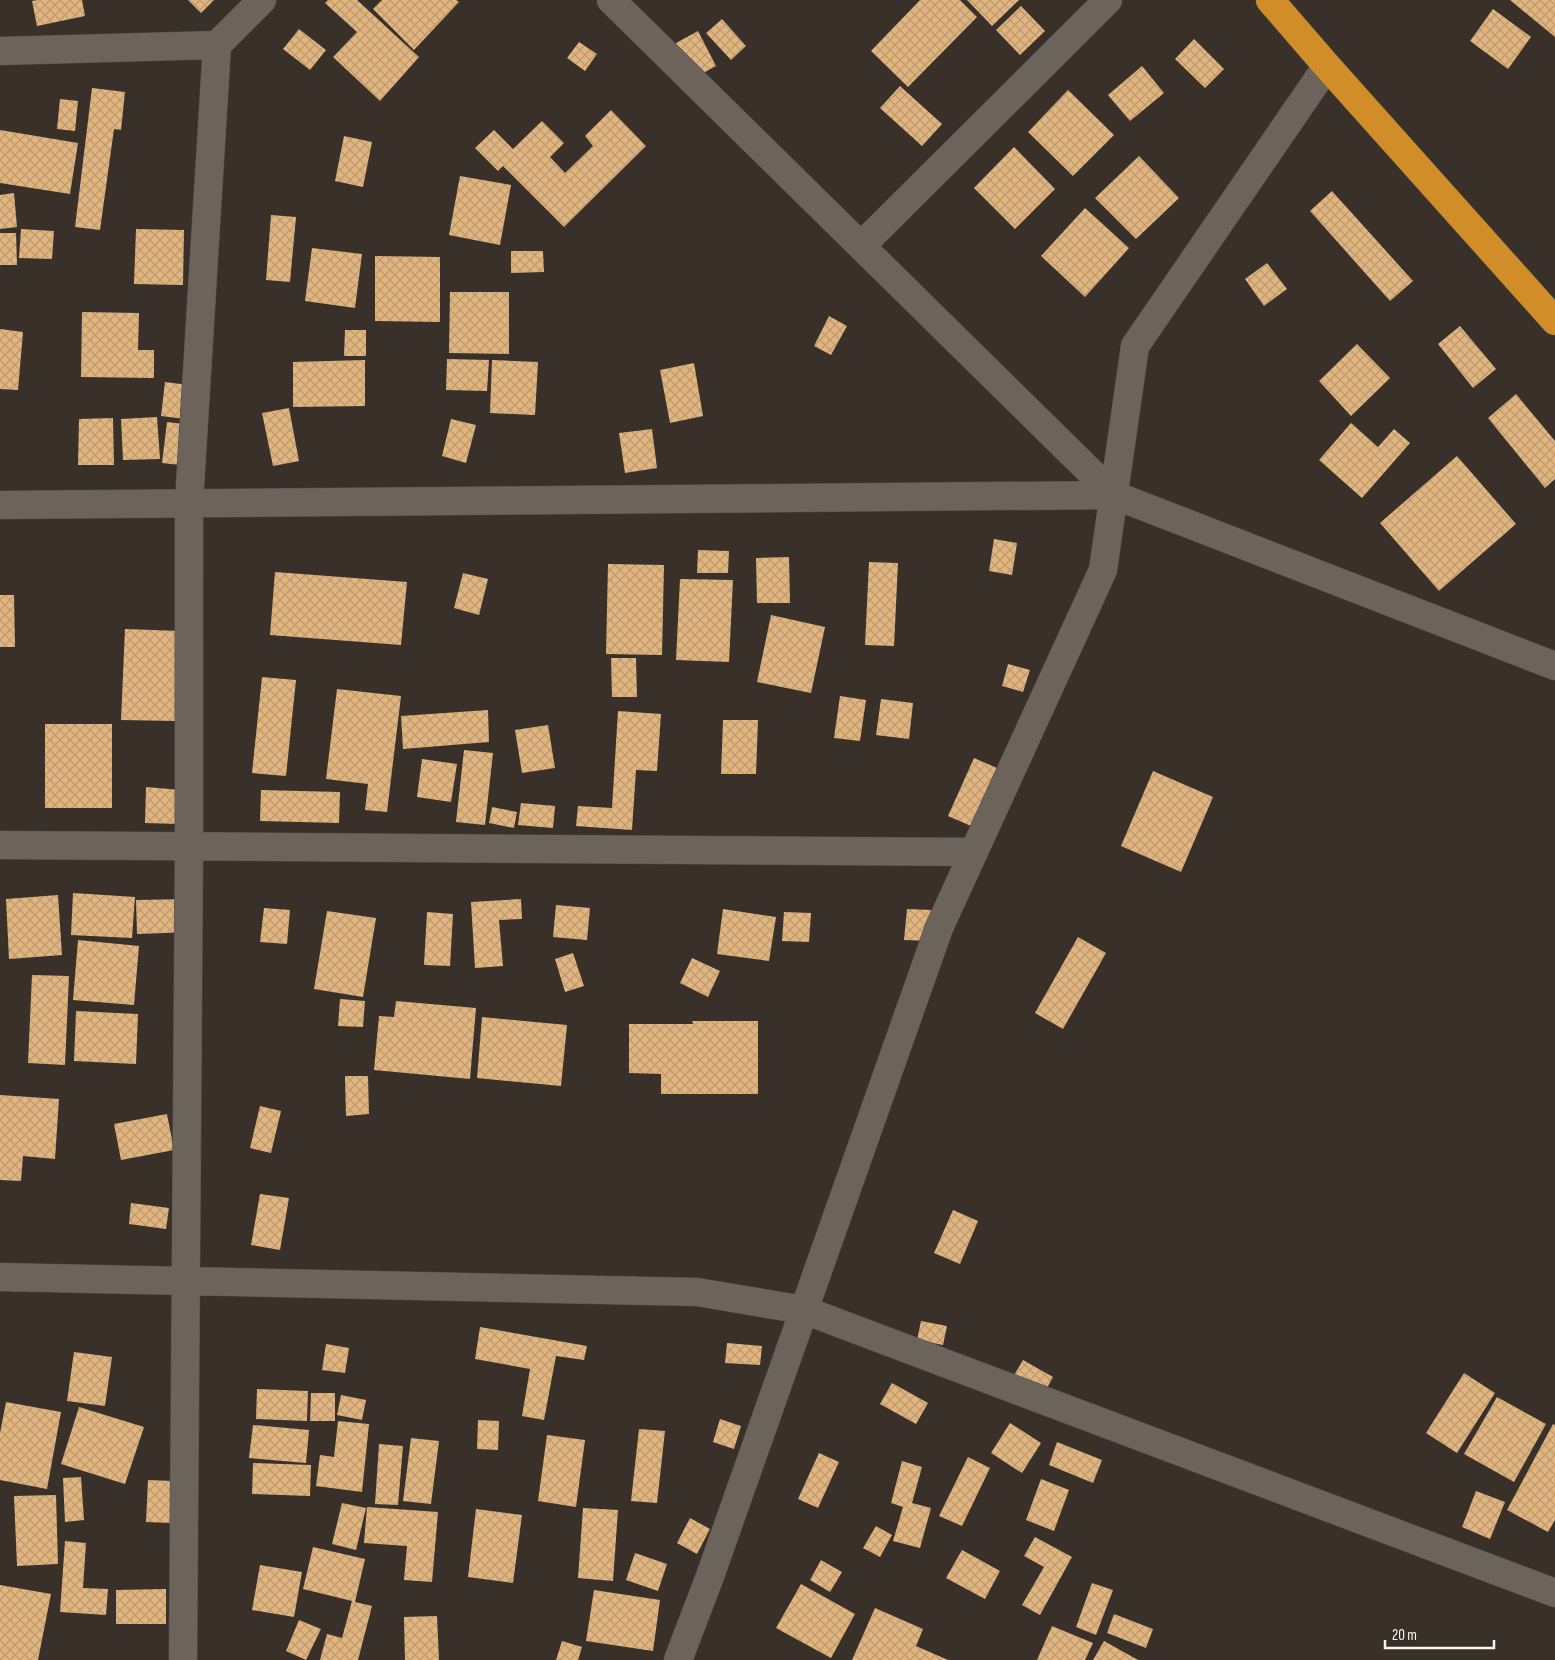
<svg xmlns="http://www.w3.org/2000/svg" width="1555" height="1660" font-family="'Sofia Sans Condensed',sans-serif">
	<style>
		.building { fill: url(#building-cross-hatch) }
		.lines { fill: none; stroke-linecap: round; stroke-linejoin: round }
		.minor-casing { stroke: #544e46; stroke-width: 29 }
		.highway-casing { stroke: #544e46; stroke-width: 29 }
		.minor { stroke: #6c645a; stroke-width: 28 }
		.highway { stroke: #d18d27; stroke-width: 28 }
	</style>
	<defs>
		<pattern id="building-cross-hatch" width="8" height="8" patternUnits="userSpaceOnUse" patternTransform="scale(1.25)"><rect width="8" height="8" fill="#e2b57f"/><path d="M0 0l8 8M0 8l8-8" fill="none" stroke="#bc9a71"/></pattern>
	</defs>
	<rect width="100%" height="100%" fill="#393129"/>
	<!-- building -->
	<path class="building" d="M38 0H82L85 16 37 26 32 1Z
		M188 0H214L201 13Z
		M328 0H357L419 57 380 101 333 57 357 32 325 3Z
		M382 0H456L459 2 414 50 373 9Z
		M920 0H960L977 17 908 87 871 51Z
		M967 0H1019L992 26Z
		M1510 0H1555V37Z
		M1021 6 1045 31 1020 55 996 30Z
		M1493 9 1531 37 1508 69 1470 41Z
		M722 19 746 46 731 60 706 33Z
		M299 29 326 50 310 70 283 49Z
		M698 31 716 66 683 84 665 49Z
		M1194 39 1224 69 1205 88 1175 59Z
		M579 42 597 54 585 71 567 58Z
		M1142 66 1164 93 1130 121 1108 95Z
		M900 86 942 124 922 146 880 108Z
		M92 88 125 92 121 130 114 129 100 230 75 227Z
		M1068 90 1114 135 1073 176 1028 132Z
		M60 99 78 101 75 131 57 129Z
		M611 110 646 146 564 227 503 166 498 171 475 148 494 130 513 149 542 121 564 143 550 157 565 173 593 146 585 136Z
		M0 130 78 143 70 194 0 183Z
		M344 136 372 142 363 187 335 181Z
		M1014 147 1055 189 1015 229 974 188Z
		M1139 156 1179 198 1136 239 1095 198Z
		M460 176 511 185 500 245 449 235Z
		M1332 191 1413 281 1390 301 1310 211Z
		M14 193 17 227 0 229V195Z
		M1085 208 1129 248 1085 297 1041 256Z
		M271 215 296 217 290 282 266 280Z
		M21 229 54 231 52 259 19 258Z
		M136 229 184 230 183 285 134 284Z
		M0 233H16L17 265H0Z
		M312 248 362 254 355 308 305 301Z
		M511 251H543L544 272 511 273Z
		M375 256 440 257V322L375 321Z
		M1267 263 1287 289 1264 306 1245 279Z
		M450 292H509V354L449 353Z
		M82 312 139 313 138 350H154V378L81 377Z
		M829 316 847 326 831 355 814 346Z
		M1460 326 1496 369 1473 388 1438 344Z
		M0 329 23 332 18 390 0 389Z
		M345 330H366V356H344Z
		M1357 344 1390 378 1351 416 1319 381Z
		M447 359 489 360 487 391 446 390Z
		M365 360V406L293 407V362Z
		M492 360 538 362 535 415 490 413Z
		M694 363 703 416 670 423 660 370Z
		M165 382 189 385 185 419 161 416Z
		M1516 394 1555 441V479L1545 488 1488 418Z
		M289 408 299 461 273 466 262 413Z
		M157 417 160 459 123 460 121 419Z
		M113 418 114 465H78L79 419Z
		M451 419 476 425 466 463 442 456Z
		M167 422 194 425 190 466 162 463Z
		M1351 423 1378 447 1394 429 1410 443 1362 498 1319 460Z
		M652 429 657 468 625 473 619 433Z
		M1457 456 1516 524 1439 591 1380 523Z
		M994 539 1017 543 1012 575 989 571Z
		M698 550 729 551 728 573H697Z
		M789 557 790 603H757L756 558Z
		M869 562 898 563 894 646 865 645Z
		M608 564 664 565 662 655 606 654Z
		M275 572 407 582 401 645 270 635Z
		M463 573 488 579 479 615 454 608Z
		M680 579 733 580 729 662 676 660Z
		M0 595H14L15 647H0Z
		M771 615 825 627 811 693 757 682Z
		M125 629 179 631 176 721 121 720Z
		M611 658H636L637 697H612Z
		M1008 664 1030 670 1023 692 1002 686Z
		M262 677 296 680 286 776 252 773Z
		M337 689 401 696 387 812 365 810 368 784 326 779Z
		M840 696 866 700 860 741 834 738Z
		M881 699 913 703 909 739 876 735Z
		M488 710 489 742 403 749 401 716Z
		M618 711 661 714 657 771 636 770 632 830 576 826 578 806 612 808Z
		M723 720H758L756 774H721Z
		M45 724H112V808H45Z
		M548 725 555 768 522 773 515 730Z
		M464 750 493 753 485 825 456 822Z
		M974 758 997 768 971 826 948 816Z
		M422 759 457 764 451 802 417 797Z
		M1153 771 1213 797 1181 872 1121 846Z
		M146 787 181 790 179 824 145 823Z
		M261 790 340 792 339 823 260 821Z
		M521 803 555 806 553 828 518 825Z
		M492 807 517 812 514 828 489 823Z
		M73 893 135 897 132 938 71 935Z
		M58 895 62 955 9 959 6 899Z
		M192 899 193 932 137 934 136 900Z
		M521 899 522 919 499 920 503 966 475 968 471 902Z
		M556 905 590 908 587 940 553 937Z
		M264 908 290 910 287 944 260 942Z
		M723 909 776 917 769 961 717 954Z
		M907 909 932 910 930 941 904 940Z
		M327 911 376 918 363 997 314 989Z
		M427 912 453 914 450 966 424 965Z
		M784 912 811 913 809 942 782 941Z
		M1078 937 1106 953 1063 1029 1035 1013Z
		M78 940 139 946 134 1005 73 1000Z
		M573 953 584 986 565 992 555 959Z
		M692 958 720 971 708 997 680 983Z
		M32 975 69 976 65 1065 28 1063Z
		M340 999 365 1001 363 1027 338 1026Z
		M396 1001 476 1008 470 1079 374 1070 379 1016 394 1017Z
		M76 1011 138 1014 136 1064 74 1061Z
		M482 1017 567 1025 561 1086 477 1078Z
		M692 1021H758V1094H661V1074L629 1073V1024H693Z
		M345 1076H368L369 1114 346 1116Z
		M0 1095 59 1099 55 1159 23 1156 21 1181 0 1180Z
		M260 1106 281 1111 271 1153 250 1148Z
		M167 1114 174 1150 121 1160 114 1124Z
		M260 1194 289 1198 280 1250 251 1245Z
		M131 1203 169 1208 166 1229 129 1224Z
		M953 1210 978 1221 960 1264 934 1253Z
		M921 1321 947 1326 943 1345 917 1340Z
		M480 1327 587 1346 584 1360 556 1356 544 1420 522 1416 530 1369 475 1359Z
		M727 1343 762 1346 760 1365 725 1363Z
		M326 1344 349 1348 345 1373 322 1370Z
		M74 1352 112 1357 105 1406 67 1401Z
		M1023 1360 1053 1377 1043 1395 1013 1377Z
		M1464 1373 1495 1393 1457 1453 1426 1433Z
		M892 1383 928 1403 916 1424 880 1404Z
		M257 1389 308 1391 307 1421 256 1419Z
		M311 1393H335V1421H310Z
		M341 1395 366 1400 362 1420 337 1415Z
		M1497 1397 1546 1424 1514 1482 1464 1454Z
		M6 1402 61 1412 47 1489 0 1480V1433Z
		M79 1407 144 1427 125 1484 61 1464Z
		M720 1419 741 1426 734 1449 713 1442Z
		M478 1420 499 1421 498 1450 477 1449Z
		M338 1421 369 1424 362 1492 316 1486 320 1455 334 1457Z
		M1010 1423 1041 1443 1022 1473 991 1453Z
		M1553 1424 1555 1425V1520L1548 1532 1507 1510Z
		M253 1425 309 1430 306 1463 249 1458Z
		M639 1429 665 1431 657 1503 631 1501Z
		M547 1435 585 1440 576 1507 538 1501Z
		M411 1438 439 1441 431 1504 403 1501Z
		M1057 1442 1102 1460 1093 1483 1049 1465Z
		M379 1444 403 1446 398 1505 375 1504Z
		M819 1453 839 1462 818 1508 798 1499Z
		M968 1457 990 1468 962 1526 939 1516Z
		M902 1461 922 1467 912 1503 931 1508 920 1548 893 1541 903 1507 891 1503Z
		M253 1463 311 1465 310 1496 252 1494Z
		M81 1477 84 1520 65 1522 63 1478Z
		M1041 1479 1069 1490 1054 1531 1026 1520Z
		M148 1480 172 1481 170 1523 146 1522Z
		M1476 1491 1505 1502 1490 1539 1462 1527Z
		M56 1495 58 1564 17 1566 14 1496Z
		M342 1503 366 1508 356 1550 332 1544Z
		M367 1507 438 1512 432 1582 404 1580 407 1546 364 1543Z
		M583 1508 618 1510 613 1581 578 1578Z
		M476 1509 522 1515 513 1583 468 1577Z
		M690 1518 710 1529 697 1554 677 1543Z
		M876 1526 892 1535 880 1557 863 1548Z
		M1035 1537 1072 1557 1040 1615 1022 1605 1044 1567 1024 1556Z
		M65 1541 86 1543 83 1588 108 1589 106 1615 60 1612Z
		M313 1547 365 1559 355 1602 372 1606 358 1660H320L327 1634 342 1638 352 1601 303 1589Z
		M962 1550 1000 1571 985 1599 946 1578Z
		M635 1553 667 1564 658 1591 626 1580Z
		M821 1560 842 1572 830 1592 810 1580Z
		M260 1565 302 1572 294 1617 252 1610Z
		M1092 1583 1113 1590 1096 1635 1076 1627Z
		M801 1584 855 1614 831 1658 776 1628Z
		M0 1585 51 1594 38 1660H0Z
		M166 1589V1624H116V1590Z
		M594 1590 660 1600 653 1651 586 1641Z
		M875 1608 923 1629 916 1646 948 1660H852Z
		M1114 1614 1153 1629 1146 1648 1107 1633Z
		M437 1616 439 1660H405L404 1617Z
		M299 1620 321 1629 306 1660 286 1651Z
		M1052 1626 1093 1643 1085 1660H1037Z
		M562 1641 582 1647 578 1660H556Z
		M1104 1641 1138 1660H1093Z"/>
	<g class="lines">
		<!-- minor casing -->
		<g class="minor-casing">
			<path id="minor" d="M611 0 1114 495
				M0 51 217 45
				M861 246 1108 0
				M0 505 1114 495 1555 666
				M0 845 974 852
				M0 1277 697 1292 804 1310 1555 1593
				M183 1660 189 847V503L217 45 262 0
				M678 1660 709 1579 939 928 1103 570 1135 346 1327 66"/>
		</g>
		<!-- highway casing -->
		<g class="highway-casing">
			<path id="highway" d="M1270 0 1327 66 1555 321"/>
		</g>
		<!-- minor -->
		<use href="#minor" class="minor"/>
		<!-- highway -->
		<use href="#highway" class="highway"/>
	</g>
	<!-- scale -->
	<path d="M1385 1640v8h109v-8" fill="none" stroke="#f8f4ee" stroke-width="2.5"/>
	<text x="1392" y="1640" font-size="15" fill="#f8f4ee" stroke="#393129" stroke-width="4" paint-order="stroke">20 m</text>
</svg>
